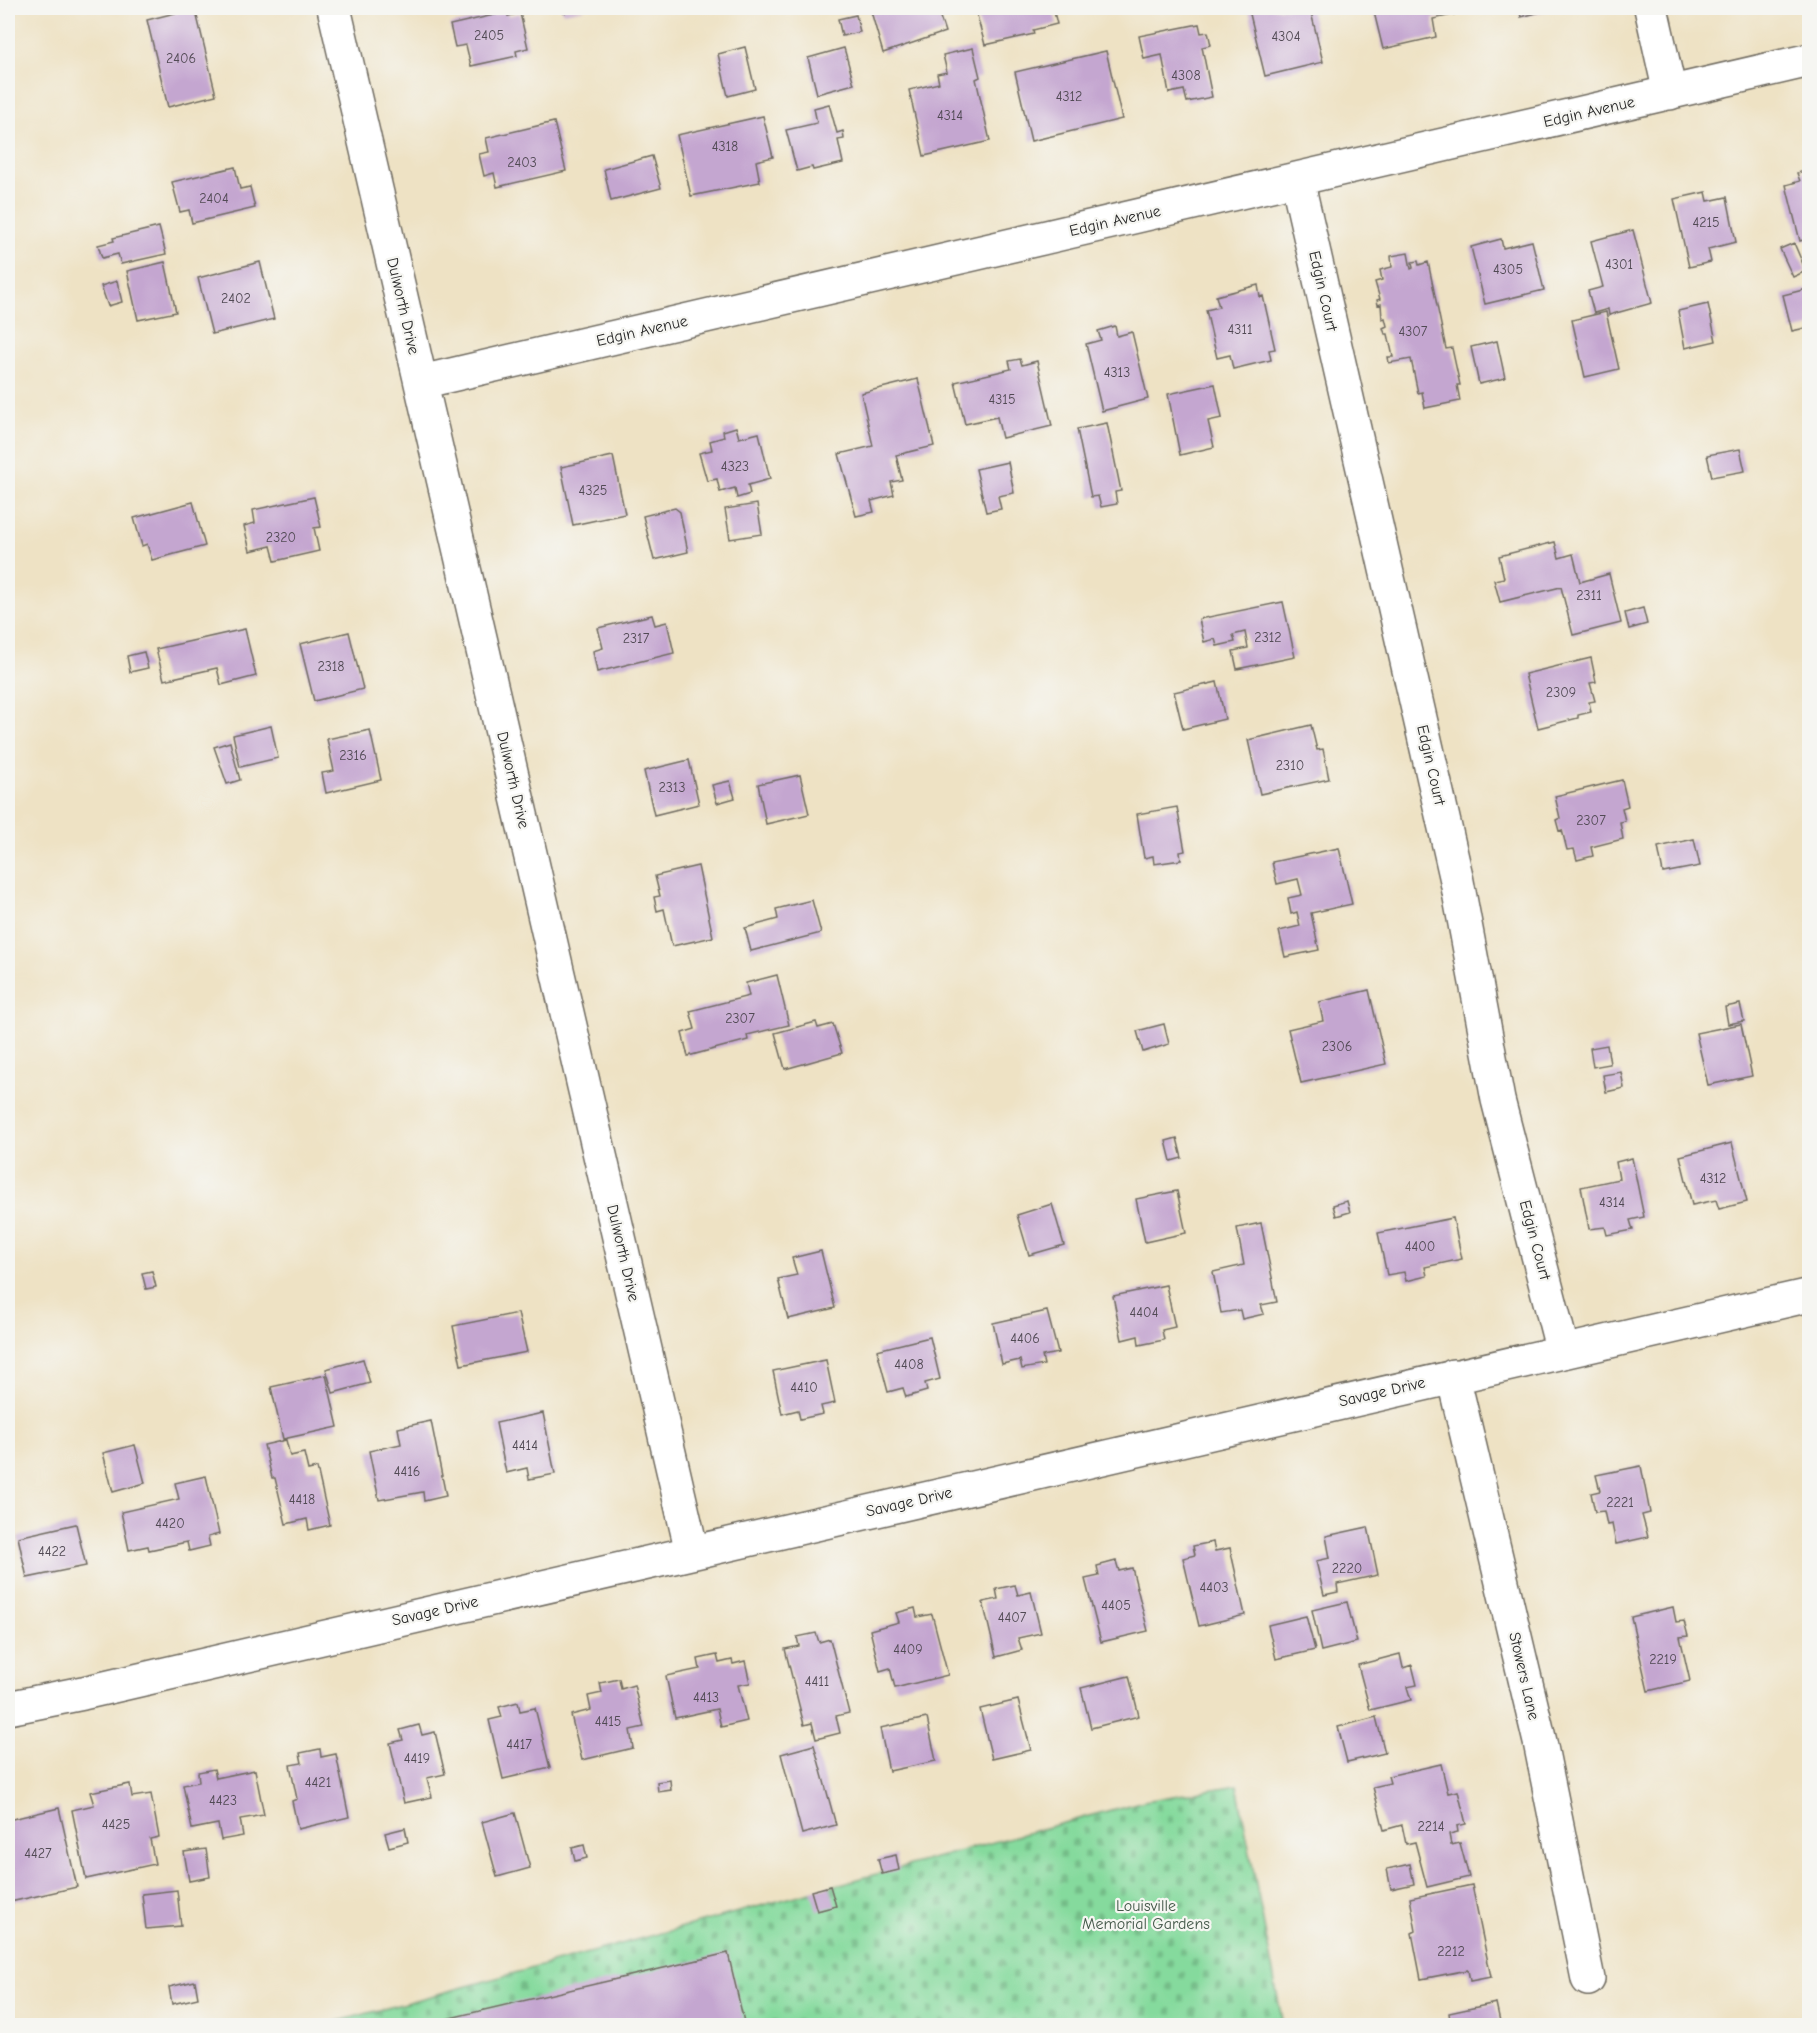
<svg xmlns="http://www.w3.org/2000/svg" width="1817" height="2033" font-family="'Comic Neue',sans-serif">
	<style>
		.cemetery { fill: url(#cemetery-stones); stroke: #588264; stroke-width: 1.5 }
		.building { fill: #c4a6d0 }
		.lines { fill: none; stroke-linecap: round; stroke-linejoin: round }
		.minor-casing { stroke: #6f6b61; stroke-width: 36 }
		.minor { stroke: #fff; stroke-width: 33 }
		.labels { text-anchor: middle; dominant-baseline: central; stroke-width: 4.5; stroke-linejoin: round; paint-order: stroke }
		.number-label { font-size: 14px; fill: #514a54 }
		.street-label { font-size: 16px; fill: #2b2b2b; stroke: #f6f6f2 }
		.park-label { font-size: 16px; fill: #425748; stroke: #f6f6f2 }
	</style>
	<defs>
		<pattern id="cemetery-stones" width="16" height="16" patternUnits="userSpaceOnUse" patternTransform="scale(1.5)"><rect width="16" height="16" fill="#85da9d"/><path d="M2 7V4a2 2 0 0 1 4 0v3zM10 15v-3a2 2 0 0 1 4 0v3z" fill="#73bb87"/></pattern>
	</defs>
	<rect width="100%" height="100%" fill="#f6f6f2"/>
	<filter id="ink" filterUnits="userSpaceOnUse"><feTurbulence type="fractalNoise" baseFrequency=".0167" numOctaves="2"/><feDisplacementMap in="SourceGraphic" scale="12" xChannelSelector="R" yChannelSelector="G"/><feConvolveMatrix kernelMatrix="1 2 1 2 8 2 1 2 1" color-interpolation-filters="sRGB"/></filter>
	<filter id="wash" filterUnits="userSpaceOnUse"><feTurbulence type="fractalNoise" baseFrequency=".008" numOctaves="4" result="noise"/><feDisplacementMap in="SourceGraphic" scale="24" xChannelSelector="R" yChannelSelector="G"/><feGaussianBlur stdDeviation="1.35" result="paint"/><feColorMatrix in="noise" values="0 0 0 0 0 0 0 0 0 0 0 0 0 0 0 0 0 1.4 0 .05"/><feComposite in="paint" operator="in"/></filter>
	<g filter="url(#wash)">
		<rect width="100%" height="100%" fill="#eee2c4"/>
		<!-- cemetery -->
		<path class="cemetery" d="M1237 1785 1283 2025 321 2026 1144 1801Z"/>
		<g id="blocks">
			<!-- building -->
			<path class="building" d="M195 8 216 95 168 107 147 20Z
				M562 8H584V9L563 13Z
				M870 8H937L945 32 883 53Z
				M975 8H1053L1057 24 1033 30 1034 34 985 45Z
				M1261 8H1310L1323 62 1265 76 1249 10Z
				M1373 8H1456L1457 14 1433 19 1436 37 1383 49Z
				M1519 8H1547L1548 10 1521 17Z
				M507 12 508 16 520 13 528 48 516 51 517 56 471 66 466 45 455 47 450 25Z
				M856 15 860 32 842 36 838 19Z
				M1199 24 1201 33 1208 32 1211 45 1202 47 1212 97 1187 102 1184 90 1169 93 1162 55 1144 59 1139 36Z
				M745 47 755 89 728 96 718 54Z
				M844 48 854 84 817 94 808 58Z
				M973 48 980 77 976 79 990 141 924 156 909 90 939 83 937 74 947 72 943 55Z
				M1106 51 1122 119 1031 141 1015 72Z
				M829 104 837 133 843 131 844 139 838 140 843 163 813 170 812 167 797 171 786 130 817 123 814 108Z
				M763 116 773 157 756 161 760 182 691 196 677 135Z
				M554 122 566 171 497 187 494 173 484 176 479 154 489 152 486 138Z
				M652 156 661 188 611 201 604 169Z
				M235 167 240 189 250 187 255 208 192 223 189 210 180 212 172 182Z
				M1810 170V238L1800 241 1786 185 1800 181 1797 173Z
				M1706 192 1708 201 1727 197 1736 242 1708 249 1711 262 1689 267 1674 199Z
				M159 227 166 254 121 264 118 254 102 258 98 245 114 241 113 238Z
				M1633 230 1652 303 1609 315 1608 309 1594 313 1588 291 1603 287 1591 241Z
				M1501 239 1503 248 1532 241 1544 290 1485 304 1471 247Z
				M1794 243 1806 271 1793 277 1780 249Z
				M1408 253 1411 269 1413 268 1412 262 1418 261 1419 265 1428 262 1446 349 1452 348 1460 385H1457L1460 401 1425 408 1422 392 1418 393 1411 359 1389 363 1388 357H1393L1388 334H1385L1383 328 1387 326 1385 318 1382 319 1381 304 1378 305 1377 300 1380 299 1375 282 1382 280 1380 270 1392 267 1391 256Z
				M165 262 176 312 138 320 127 271Z
				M260 262 274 319 212 334 198 278Z
				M117 281 122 302 108 306 101 286Z
				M1258 285 1260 297 1263 296 1275 349 1269 350 1271 360 1233 369 1230 355 1217 358 1206 310 1219 307 1216 296Z
				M1807 289 1810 297V327L1792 331 1783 295Z
				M1708 304 1716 341 1685 348 1678 311Z
				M1606 312 1619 369 1585 377 1572 320Z
				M1115 326 1117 336 1132 332 1148 399 1102 411 1086 344 1101 340 1098 331Z
				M1497 341 1505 378 1479 384 1471 347Z
				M1020 359 1022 365 1037 361 1052 426 1002 438 997 417 965 424 955 382 1011 369 1009 361Z
				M918 379 934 446 896 455 902 480 891 482 894 495 871 501 874 512 856 516 839 454 873 446 861 393Z
				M1215 384 1222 418 1208 421 1214 447 1180 455 1168 394Z
				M1107 423 1121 491 1115 492 1117 504 1101 507 1098 496 1091 497 1077 429Z
				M736 427 739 438 759 433 770 479 748 485 750 494 737 498 735 488 720 492 717 479 707 481 699 453 712 450 710 441 724 437 723 431Z
				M1740 449 1745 471 1712 477 1707 455Z
				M613 456 625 514 573 525 561 467Z
				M1008 462 1014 493 998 496 1001 509 986 512 976 469Z
				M314 497 321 527 314 528 319 551 275 561 271 546 250 551 244 526 255 523 253 510Z
				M193 502 205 546 152 560 147 544 142 546 134 518Z
				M757 504 762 534 730 539 725 509Z
				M675 508 680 512 688 552 654 560 643 516Z
				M1555 542 1559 558 1573 554 1580 582 1609 574 1621 623 1573 635 1561 587 1500 602 1494 580 1504 578 1499 556Z
				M1283 602 1295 657 1237 669 1233 651 1248 648 1245 632 1233 635 1235 642 1217 646 1215 639 1204 642 1199 619Z
				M1643 608 1647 624 1629 629 1625 613Z
				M652 615 655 625 667 622 674 653 597 672 593 651 603 648 598 628Z
				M245 629 256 676 221 685 217 668 164 680 156 649Z
				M349 632 363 689 314 701 300 644Z
				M144 652 148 668 130 672 127 656Z
				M1591 658 1596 682 1590 683 1595 701 1589 702 1591 712 1578 715V718L1538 728 1525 674Z
				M1217 682 1225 719 1183 729 1174 692Z
				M1311 725 1317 750 1323 749 1329 779 1260 794 1248 740Z
				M271 726 278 758 240 767 233 735Z
				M370 730 381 780 326 793 322 773 334 771 327 739Z
				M230 742 240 780 227 784 214 747Z
				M689 760 699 804 654 815 644 771Z
				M800 775 809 814 766 824 758 784Z
				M1622 780 1628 806 1622 808 1625 821 1620 822 1623 839 1591 847 1593 856 1577 860 1574 849 1567 850 1562 830 1559 831 1556 820 1560 818 1555 796Z
				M730 781 735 798 717 803 712 785Z
				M1177 807 1185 851 1180 852 1181 860 1154 864 1153 856 1144 858 1137 814Z
				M1694 839 1700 866 1663 873 1658 847Z
				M1339 848 1352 904 1311 913 1319 950 1285 957 1279 931 1300 926 1297 912 1291 914 1288 898 1302 895 1298 879 1277 884 1272 862Z
				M698 866 713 937 672 946 664 909 657 911 654 897 660 896 655 876Z
				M812 900 821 933 751 951 745 928 778 919 776 909Z
				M777 975 789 1025 747 1035 748 1040 688 1056 682 1033 695 1029 690 1011 749 996 746 983Z
				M1369 990 1386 1064 1301 1083 1288 1029 1323 1021 1319 1002Z
				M1740 1004 1744 1021 1728 1024 1725 1007Z
				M816 1022 818 1028 833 1024 842 1053 785 1069 775 1033Z
				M1164 1024 1169 1044 1143 1052 1137 1031Z
				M1741 1024 1752 1076 1708 1085 1696 1033Z
				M1607 1045 1610 1064 1593 1067 1590 1048Z
				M1621 1072 1624 1088 1606 1092 1603 1075Z
				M1177 1138 1182 1158 1171 1161 1166 1141Z
				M1732 1143 1747 1202 1719 1209 1716 1200 1692 1205 1680 1156Z
				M1632 1158 1644 1217 1630 1220 1633 1230 1607 1235 1605 1227 1589 1229 1581 1187 1619 1179 1616 1162Z
				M1177 1191 1186 1233 1145 1242 1136 1199Z
				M1347 1201 1350 1212 1336 1216 1333 1205Z
				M1052 1204 1064 1245 1029 1255 1017 1215Z
				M1453 1218 1462 1259 1425 1267 1427 1276 1406 1281 1404 1272 1387 1275 1378 1233Z
				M1261 1223 1277 1302 1261 1305 1264 1314 1242 1319 1240 1310 1221 1313 1213 1272 1244 1265 1237 1228Z
				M821 1251 835 1308 788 1319 778 1279 797 1275 792 1258Z
				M152 1271 156 1287 146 1289 142 1273Z
				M1166 1285 1175 1327 1162 1330 1164 1340 1139 1345 1138 1336 1122 1340 1113 1296Z
				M1047 1311 1058 1353 1042 1356 1044 1365 1022 1369 1020 1360 1002 1364 993 1323Z
				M518 1313 527 1352 461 1365 453 1326Z
				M930 1337 940 1379 925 1383 927 1391 906 1397 903 1388 888 1392 877 1350Z
				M363 1359 370 1383 333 1393 326 1369Z
				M826 1360 835 1403 821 1406 823 1414 800 1419 798 1410 782 1414 773 1371Z
				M326 1375 338 1427 283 1439 271 1387Z
				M543 1413 555 1474 529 1479 527 1468 506 1473 496 1423Z
				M431 1421 446 1496 424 1501 423 1492 379 1500 369 1451 401 1444 398 1428Z
				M286 1440 290 1456 304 1453 308 1470 317 1468 330 1525 309 1530 307 1519 286 1524 275 1478H272L264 1445Z
				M135 1445 145 1483 113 1492 103 1453Z
				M1641 1466 1650 1513 1642 1515 1648 1537 1616 1544 1612 1524 1607 1525 1604 1511 1595 1512 1591 1493 1600 1491 1596 1475Z
				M206 1476 219 1534 208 1537 210 1546 189 1551 187 1542 149 1550 148 1546 129 1550 121 1512 179 1499 175 1483Z
				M76 1524 86 1566 27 1578 18 1537Z
				M1368 1527 1378 1575 1337 1584 1338 1592 1324 1595 1316 1561 1330 1558 1326 1536Z
				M1213 1542 1215 1551 1230 1548 1245 1615 1199 1626 1183 1558 1195 1555 1193 1546Z
				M1116 1561 1119 1571 1132 1568 1148 1631 1101 1642 1085 1579 1099 1576 1097 1566Z
				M1015 1585 1018 1595 1031 1592 1041 1633 1018 1638 1022 1650 996 1657 983 1602 998 1599 996 1589Z
				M1347 1602 1357 1642 1321 1651 1312 1610Z
				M1673 1607 1676 1622 1684 1621 1688 1636 1680 1637 1690 1681 1648 1691 1631 1617Z
				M915 1608 917 1617 932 1614 948 1675 895 1688 890 1668 880 1671 870 1630 899 1622 896 1613Z
				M1306 1616 1315 1650 1276 1659 1268 1625Z
				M816 1633 819 1642 830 1639 849 1713 836 1716 840 1733 816 1739 812 1723 804 1725 785 1649 799 1646 797 1637Z
				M1400 1654 1403 1668 1412 1665 1417 1685 1407 1687 1411 1700 1370 1710 1358 1665Z
				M717 1655 719 1663 732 1660 733 1664 745 1661 750 1683 738 1685 747 1721 721 1727 717 1709 675 1718 666 1676 700 1669 698 1659Z
				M1129 1676 1139 1716 1091 1728 1081 1688Z
				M619 1679 621 1689 634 1685 644 1727 630 1730 633 1748 582 1760 571 1715 591 1710 588 1696 602 1693 600 1683Z
				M1018 1700 1031 1750 992 1759 980 1709Z
				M518 1702 520 1711 535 1708 550 1768 503 1779 489 1720 502 1717 499 1707Z
				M1376 1717 1385 1753 1347 1762 1338 1727Z
				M927 1718 936 1761 889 1771 880 1728Z
				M419 1725 422 1735 435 1732 445 1774 427 1778 432 1797 404 1803 390 1743 403 1740 400 1730Z
				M814 1745 836 1825 802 1834 781 1754Z
				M320 1749 321 1757 336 1754 349 1817 298 1829 292 1801 297 1799 290 1765 302 1763 300 1753Z
				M1441 1764 1448 1793 1458 1791 1466 1824 1457 1826 1458 1832 1449 1834 1451 1845 1460 1843 1469 1877 1427 1887 1415 1842 1406 1844 1402 1825 1384 1830 1373 1787 1390 1783 1388 1776Z
				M214 1769 216 1778 255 1770 264 1815 240 1819 243 1836 221 1840 218 1824 192 1829 183 1785 199 1782 198 1772Z
				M670 1780 671 1790 658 1792 657 1782Z
				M130 1784 132 1797 151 1794 159 1837 150 1839 155 1864 86 1879 72 1810 94 1805 90 1792Z
				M59 1808 77 1887 10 1902 8 1894V1820Z
				M515 1813 530 1868 497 1877 482 1822Z
				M405 1828 408 1842 389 1847 385 1833Z
				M584 1845 587 1858 575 1861 572 1848Z
				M206 1849 210 1877 189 1881 184 1852Z
				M896 1855 899 1870 882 1874 878 1859Z
				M1410 1864 1414 1884 1391 1889 1387 1869Z
				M1472 1885 1491 1977 1470 1981 1468 1970 1421 1979 1412 1933 1416 1931 1410 1898Z
				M830 1886 836 1906 817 1911 811 1891Z
				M177 1890 181 1926 146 1929 142 1894Z
				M728 1953 745 2026H420V2025Z
				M195 1981 198 1998 172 2004 169 1987Z
				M1496 2003 1501 2026H1451L1449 2013Z"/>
		</g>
	</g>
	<g filter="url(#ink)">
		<use href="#blocks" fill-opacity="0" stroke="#6f6b61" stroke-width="1.5"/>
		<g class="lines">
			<!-- minor casing -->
			<g class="minor-casing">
				<path id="minor" d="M334 8 692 1552
					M1651 8 1670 93
					M1297 179 1456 876 1498 1100 1563 1352
					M421 382 1810 60
					M1453 1376 1540 1742 1588 1979
					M8 1708 83 1693 1810 1295"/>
			</g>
			<!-- minor -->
			<use href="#minor" class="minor"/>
		</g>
	</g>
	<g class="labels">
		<!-- number labels -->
		<g class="number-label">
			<text x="489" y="35">2405</text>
			<text x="1286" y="36">4304</text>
			<text x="181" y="58">2406</text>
			<text x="1186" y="75">4308</text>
			<text x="1069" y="96">4312</text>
			<text x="950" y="115">4314</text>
			<text x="725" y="146">4318</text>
			<text x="522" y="162">2403</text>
			<text x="214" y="198">2404</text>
			<text x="1706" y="222">4215</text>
			<text x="1619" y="264">4301</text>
			<text x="1508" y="269">4305</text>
			<text x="236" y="298">2402</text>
			<text x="1240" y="329">4311</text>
			<text x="1413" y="331">4307</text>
			<text x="1117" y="372">4313</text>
			<text x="1002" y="399">4315</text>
			<text x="735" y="466">4323</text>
			<text x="593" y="490">4325</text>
			<text x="281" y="537">2320</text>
			<text x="1589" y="595">2311</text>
			<text x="1268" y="637">2312</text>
			<text x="636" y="638">2317</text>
			<text x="331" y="666">2318</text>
			<text x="1561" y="692">2309</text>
			<text x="353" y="755">2316</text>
			<text x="1290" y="765">2310</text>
			<text x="672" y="787">2313</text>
			<text x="1591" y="820">2307</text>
			<text x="740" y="1018">2307</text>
			<text x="1337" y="1046">2306</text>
			<text x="1713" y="1178">4312</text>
			<text x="1612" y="1202">4314</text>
			<text x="1420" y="1246">4400</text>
			<text x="1144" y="1312">4404</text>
			<text x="1025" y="1338">4406</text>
			<text x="909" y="1364">4408</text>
			<text x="804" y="1387">4410</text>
			<text x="525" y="1445">4414</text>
			<text x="407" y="1471">4416</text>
			<text x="302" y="1499">4418</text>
			<text x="1620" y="1502">2221</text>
			<text x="170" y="1523">4420</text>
			<text x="52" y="1551">4422</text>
			<text x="1347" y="1568">2220</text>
			<text x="1214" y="1587">4403</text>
			<text x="1116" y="1605">4405</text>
			<text x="1012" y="1617">4407</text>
			<text x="908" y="1649">4409</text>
			<text x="1663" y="1659">2219</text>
			<text x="817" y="1681">4411</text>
			<text x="706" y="1697">4413</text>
			<text x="608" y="1721">4415</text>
			<text x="519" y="1744">4417</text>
			<text x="417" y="1758">4419</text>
			<text x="318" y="1782">4421</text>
			<text x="223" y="1800">4423</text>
			<text x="116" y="1824">4425</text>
			<text x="1431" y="1826">2214</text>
			<text x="38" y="1853">4427</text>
			<text x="1451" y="1951">2212</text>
		</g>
		<!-- street labels -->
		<g class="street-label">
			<text transform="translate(1589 112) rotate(-13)">Edgin Avenue</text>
			<text transform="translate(1115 221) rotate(-13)">Edgin Avenue</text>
			<text transform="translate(1323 291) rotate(77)">Edgin Court</text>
			<text transform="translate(403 306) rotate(77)">Dulworth Drive</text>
			<text transform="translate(642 331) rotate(-13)">Edgin Avenue</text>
			<text transform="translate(1431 765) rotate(77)">Edgin Court</text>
			<text transform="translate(513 780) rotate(77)">Dulworth Drive</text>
			<text transform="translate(1535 1240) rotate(75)">Edgin Court</text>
			<text transform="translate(623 1253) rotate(77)">Dulworth Drive</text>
			<text transform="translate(1382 1392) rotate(-13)">Savage Drive</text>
			<text transform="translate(909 1502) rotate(-13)">Savage Drive</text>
			<text transform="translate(435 1611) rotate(-13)">Savage Drive</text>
			<text transform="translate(1524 1676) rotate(77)">Stowers Lane</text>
		</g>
		<!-- park labels -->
		<g class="park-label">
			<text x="1146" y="1906">Louisville<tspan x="1146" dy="18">Memorial Gardens</tspan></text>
		</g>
	</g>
	<!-- margin -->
	<rect width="1817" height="2033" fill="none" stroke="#f6f6f2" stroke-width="30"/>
</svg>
